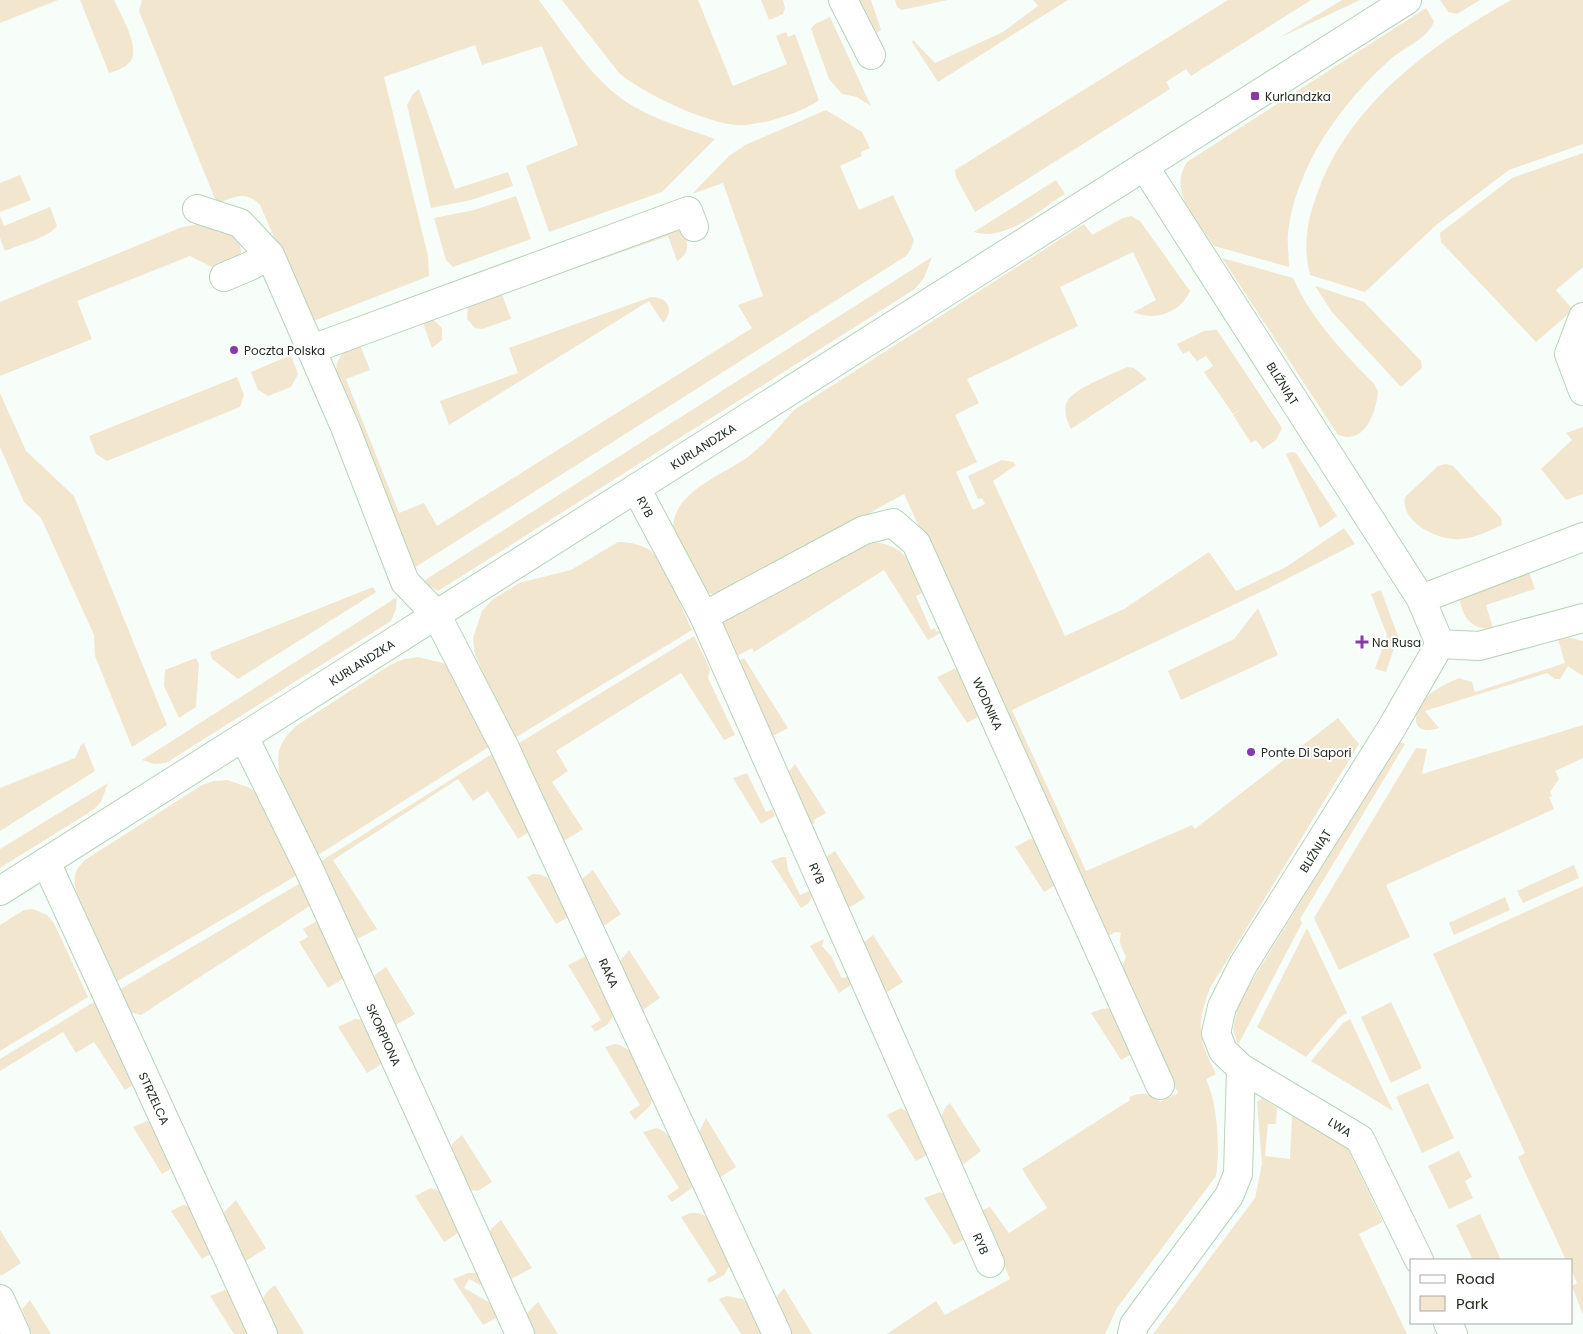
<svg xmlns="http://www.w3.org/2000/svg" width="1583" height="1334" font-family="Poppins,sans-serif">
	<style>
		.green { fill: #f3e6cf }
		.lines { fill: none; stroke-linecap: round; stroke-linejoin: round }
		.street-casing { stroke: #b6d4b9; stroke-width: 30 }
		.street { stroke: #fff; stroke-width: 28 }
		.poi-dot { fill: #863aac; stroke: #fff; stroke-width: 2 }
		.labels { text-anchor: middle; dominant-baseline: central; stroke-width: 4; stroke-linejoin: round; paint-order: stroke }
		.poi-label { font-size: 12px; fill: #212d22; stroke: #fff; text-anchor: start }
		.street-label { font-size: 12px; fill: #212d22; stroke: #fff }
	</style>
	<rect width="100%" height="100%" fill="#f7fdf8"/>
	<!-- green -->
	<path class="green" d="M0 0H58L0 23Z
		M80 0H114C121 15 141 48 130 62 125 68 116 71 109 73Z
		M142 0H539C562 31 587 72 617 95 644 117 682 127 715 139L662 192 549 232 526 166 578 145 542 46 482 65 475 45 384 77 428 256 429 276 311 322 260 205C246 190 233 197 217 204L139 11Z
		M562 0H698L733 86 787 64 776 36 786 32 788 37 795 34 819 100C802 113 757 127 736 125 706 123 642 93 619 73Z
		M761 0H783L785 8 783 14 769 20Z
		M858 0H871L881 30 874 35Z
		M895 0H948L902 10 897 7Z
		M1033 0H1068L938 82 912 42 913 40 935 63 1003 32 1038 6Z
		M1228 0H1311L1191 76 1186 69 1166 82 1170 89 975 212 956 177 955 170Z
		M1342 0H1360L1279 38Z
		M1440 0H1480L1457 14 1448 12Z
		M1511 0H1583V144L1509 170 1435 226 1365 292 1310 275C1302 243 1308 216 1320 186 1354 100 1433 44 1511 0Z
		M1426 8 1434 21C1429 38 1405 47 1392 58 1342 102 1296 165 1288 233 1287 244 1289 256 1289 267L1214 246C1198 221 1167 192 1187 162Z
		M830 17 871 106 857 97 842 94 829 79 811 29 815 24Z
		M419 89 455 189 508 172 513 186 471 200 431 208 407 105 413 94Z
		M826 110 862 132 870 148 861 152 862 156 840 166 859 210 893 195 914 240 911 249 906 256 414 568 336 371 337 363 344 350 431 317 442 328V340L432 348 423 323 360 345 370 370 346 379 399 513 424 503 437 526 752 328 738 305 763 296 723 183 692 194 729 156 745 145Z
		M1583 153V267L1556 290 1573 310 1536 342 1441 242 1440 233 1512 178Z
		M20 175 31 200 0 212V183Z
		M1056 180 1065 194C1039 210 1006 242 974 232Z
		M516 196 531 239 453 267 446 260 434 218 474 210Z
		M50 207 57 226C48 238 21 244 5 251L0 238V216L4 226Z
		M1131 216 1140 221 1190 291C1181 312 1155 322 1134 312L1156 300 1133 252 1060 287 1078 326 967 379 979 403 955 415 977 462 956 472 973 510 985 504 982 498 978 499 968 476 1002 460 1013 462 1016 465 993 481 1065 636 1124 609 1209 552 1236 591 1286 567 1344 528 1355 544 1267 589 1012 710 1086 871 1192 825 1195 829 1338 718 1359 744 1210 988C1196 1025 1198 1039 1216 1074L1206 1079C1218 1105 1220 1148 1216 1176L1117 1308 1105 1334H887L936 1301 945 1315 1010 1279 980 1211 990 1207 1009 1233 1047 1208 1022 1169 1130 1100 1129 1097C1142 1092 1150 1092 1160 1102L1178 1093 1122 967 1126 957C1122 947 1118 944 1121 933L1115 932 1108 936 904 494 725 593 712 594 702 591C696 579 673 538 673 528 674 488 729 474 754 452 769 440 781 424 794 410L1084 224 1092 235 1123 218Z
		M200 224C215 226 247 235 240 256L214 268 190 256 77 301 92 339 0 376V302L182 227Z
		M678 229C690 238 691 253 677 261L668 236 502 294 511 319 482 329 475 328 467 319 468 305Z
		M932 257 924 278 915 289 438 591 422 582Z
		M1222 258 1293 278C1312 320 1343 352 1374 384L1378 391C1376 413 1365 445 1338 435Z
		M1315 286 1364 302 1421 361 1422 368 1401 387 1332 312Z
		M651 297C668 297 675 309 663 323L649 301 449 425 440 401 518 373 509 348Z
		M1217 330 1282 428 1276 440 1263 449 1256 440 1251 443 1233 415 1242 408 1233 414 1204 372 1213 366 1206 356 1197 361 1189 351 1183 354 1177 344 1204 331Z
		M291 355 298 374 291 387 268 396 258 390 251 372Z
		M1127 367 1134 368 1147 379 1071 429C1067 421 1063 411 1067 402 1072 389 1113 374 1127 367Z
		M237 377 244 395 240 407 107 461 96 454 89 436Z
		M0 393 26 451 74 496 167 725 132 747 95 656 94 635 41 518 24 502 0 447Z
		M1583 427V494L1566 500 1541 469 1572 440 1566 433Z
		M1291 452 1296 453 1337 516 1320 528 1286 454Z
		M1446 464 1453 466 1501 518 1502 525C1489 531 1475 538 1461 539 1439 541 1400 523 1405 497L1438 466Z
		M618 542C629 542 641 544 651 551 665 563 683 611 692 630L513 739 475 655 473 638 482 611 492 600 519 583 571 570Z
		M865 542C902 541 911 561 926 591L916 596 931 630 935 628 936 631 942 632 928 640 884 570 754 652 752 648 737 656 723 631 722 626 725 619Z
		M1528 569 1535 589 1486 605 1493 628C1474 631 1463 619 1460 601L1463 595Z
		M373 587 376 592 238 679 212 659 210 652Z
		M1381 590 1398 636 1386 672 1375 669 1387 635 1371 594Z
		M397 597 396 609 391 621 166 763 154 764 142 760Z
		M1258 608 1278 655 1181 700 1168 671 1234 639Z
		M694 636 710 669 708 678 735 735 724 740 681 673 556 751 568 771 552 782 583 829 561 843 516 745Z
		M1567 637 1583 641V676L1568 666 1560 679H1555L1547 673 1425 711 1439 728C1412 737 1410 715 1426 698 1434 689 1448 683 1459 678L1472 682 1475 692 1565 663 1558 639Z
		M418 657 443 663 453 671 492 745 315 857C302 828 273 782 279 751 282 740 289 733 296 726L390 665 404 659Z
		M196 658 199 664 196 707 179 718 164 686 165 670Z
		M744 658 788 728 769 738 731 666Z
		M954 669 960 670 983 714 967 723 937 677Z
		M1583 725V758L1555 771 1559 779 1550 792 1552 796 1549 797 1554 809 1386 885 1410 937 1339 970 1314 918 1416 748 1427 749 1422 774Z
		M1399 742 1405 744 1300 919 1302 923 1238 1045 1233 1029 1239 1002Z
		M84 743 95 771 0 831V788L75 758 81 745Z
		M495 752 531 831 518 839 488 791 473 801 458 779 333 860 377 929 353 941 318 863Z
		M795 764 826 813 814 820 815 823 804 827 785 776Z
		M747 773 766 812 772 809 775 816 761 824 733 778Z
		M228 780 250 788 260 796 299 874 116 982C105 959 71 899 75 876 76 869 80 865 85 860L202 785 214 781Z
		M108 783 101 802 93 810 0 868V849Z
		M1030 839H1035L1058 884 1044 892 1015 847Z
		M835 851 865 898 843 911 839 901 843 894 826 857Z
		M782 857H786L788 870 800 895 809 891 812 896 809 903 801 908 771 861Z
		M1574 865 1579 878 1523 903 1517 891Z
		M593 870 621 914 601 928 582 884 583 878Z
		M533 874C555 872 561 899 570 916L556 924 527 877Z
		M302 882 313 904 141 1015 129 1012 119 990Z
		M1583 886V1315L1572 1286 1577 1283 1572 1272V1260H1566L1518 1157 1525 1153 1433 954Z
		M1505 897 1510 910 1454 935 1449 923Z
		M33 909 47 915 54 923 88 997 0 1051V925L24 910Z
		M320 919 346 977 328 988 299 942 308 937 303 929Z
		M1307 928 1347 1013 1339 1018 1306 1057 1257 1027Z
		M873 935 903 982 881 996 863 943Z
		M824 939 822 946 831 956 842 978 849 976 852 984 839 993 810 946Z
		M629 950 660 998 639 1013 619 968 620 961Z
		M586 956 590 959 614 1015 608 1024 595 1032 591 1026 601 1020 568 965Z
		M386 967 415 1014 394 1026 374 980 375 975Z
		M99 999 137 1082 125 1090 94 1042 76 1053 63 1032 0 1071V1059Z
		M1391 1002 1422 1068 1391 1083 1361 1017Z
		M1111 1008 1135 1052 1121 1060 1091 1013 1101 1009Z
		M355 1019 363 1020 385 1062 367 1073 338 1027Z
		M1350 1019 1393 1111 1311 1061 1343 1023Z
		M615 1044C638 1047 644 1079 653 1098L650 1106 635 1120 629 1112 640 1105 605 1047Z
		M1428 1083 1454 1138 1422 1153 1396 1097Z
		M1262 1098 1277 1108 1276 1124H1268L1265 1156 1290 1159 1292 1116 1347 1147 1383 1222 1359 1234 1407 1334H1153L1255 1198 1262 1164 1257 1102Z
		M950 1103 981 1151 960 1167C952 1149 930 1118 950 1103Z
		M901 1108 912 1115 929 1154 916 1161 887 1115Z
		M706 1118 736 1167 716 1180 696 1138Z
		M147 1121 155 1123 176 1166 162 1174 133 1127Z
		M657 1128C676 1134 683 1163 691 1181L692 1188 672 1202 667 1196 679 1188 643 1132Z
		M462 1135 492 1182 478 1191 465 1189 451 1148 453 1143Z
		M1459 1151 1472 1177 1465 1181 1473 1198 1449 1209 1428 1166Z
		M431 1188C448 1190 455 1217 461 1231L444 1242 415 1196Z
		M940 1192 947 1196 967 1238 954 1245 924 1198Z
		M236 1200 266 1248 243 1263 224 1219V1212Z
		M183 1205 191 1206 215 1251 202 1259 171 1211Z
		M690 1213H698L706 1216 730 1265 724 1275 709 1283 707 1279 717 1273 681 1217Z
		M1480 1214 1501 1260H1473L1456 1225Z
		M501 1220 532 1268 507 1281 488 1236 491 1229Z
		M0 1230 21 1263 1 1276 0 1274Z
		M468 1273H476L488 1289 469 1279 464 1288 494 1305 500 1316 483 1325 453 1279Z
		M275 1285 304 1333 302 1334H276C267 1314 252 1301 275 1285Z
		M784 1288 812 1334H786L773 1301Z
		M225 1290 231 1294 253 1334H234L210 1296Z
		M727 1296 743 1299 749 1305 762 1334H741L719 1299Z
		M30 1300 51 1334H32L22 1309Z
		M538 1302 558 1334H531L523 1317Z"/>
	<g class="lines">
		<!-- street casing -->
		<g class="street-casing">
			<g id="street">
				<path d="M843 0 871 55"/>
				<path id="s1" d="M1144 166 1421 599 1440 644"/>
				<path id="s2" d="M197 209 240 223 270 255 345 427 405 582 436 614 504 746 777 1334"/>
				<path d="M224 277 250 266 270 255"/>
				<path d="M1583 317 1569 354 1583 391"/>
				<path d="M312 349 688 211 694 227"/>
				<path id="s3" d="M636 488 704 616 990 1263"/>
				<path d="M1421 599 1583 537"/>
				<path id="s4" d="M704 616 864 530 893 523 916 543 1160 1085"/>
				<path d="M1440 644 1479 646 1583 618"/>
				<path id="s5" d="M244 737 309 869 520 1334"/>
				<path id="s6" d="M46 862 263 1334"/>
				<path id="s7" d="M0 891 1407 0"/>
				<path id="s8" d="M1419 1260 1360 1139 1241 1068 1223 1051 1216 1033 1222 1007 1243 965 1391 729 1440 644"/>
				<path d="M0 1299 16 1334"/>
				<path d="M1448 1323 1453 1334"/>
				<path d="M1132 1334 1134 1325 1229 1196 1238 1174 1241 1068"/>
			</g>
		</g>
		<!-- street -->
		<use href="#street" class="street"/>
	</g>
	<!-- markers -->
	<g class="poi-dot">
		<rect x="1250" y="91" width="10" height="10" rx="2.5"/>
		<circle cx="234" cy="350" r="5"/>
		<path d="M1359.5 634.5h5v5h5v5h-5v5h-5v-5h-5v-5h5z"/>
		<circle cx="1251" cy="752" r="5"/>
	</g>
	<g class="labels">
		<!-- poi labels -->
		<g class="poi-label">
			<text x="1265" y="96">Kurlandzka</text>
			<text x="244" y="350">Poczta Polska</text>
			<text x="1372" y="642">Na Rusa</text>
			<text x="1261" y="752">Ponte Di Sapori</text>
		</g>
		<!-- street labels -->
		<g class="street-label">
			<text stroke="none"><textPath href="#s1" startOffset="258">BLIŹNIĄT</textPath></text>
			<text stroke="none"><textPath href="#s7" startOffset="832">KURLANDZKA</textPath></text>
			<text stroke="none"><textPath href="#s3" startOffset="21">RYB</textPath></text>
			<text stroke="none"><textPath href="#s7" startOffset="428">KURLANDZKA</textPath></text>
			<text stroke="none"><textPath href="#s4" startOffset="418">WODNIKA</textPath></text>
			<text stroke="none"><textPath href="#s8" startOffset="526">BLIŹNIĄT</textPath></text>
			<text stroke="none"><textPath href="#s3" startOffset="426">RYB</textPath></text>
			<text stroke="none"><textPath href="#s2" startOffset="886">RAKA</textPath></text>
			<text stroke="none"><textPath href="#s5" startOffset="329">SKORPIONA</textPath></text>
			<text stroke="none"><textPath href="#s6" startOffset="260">STRZELCA</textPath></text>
			<text transform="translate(1340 1127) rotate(32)">LWA</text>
			<text stroke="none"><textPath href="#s3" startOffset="831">RYB</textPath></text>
		</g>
	</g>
	<!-- legend -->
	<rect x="1410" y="1259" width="162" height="65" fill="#ffffff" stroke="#a6aba7"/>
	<rect x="1420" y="1275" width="25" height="8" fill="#ffffff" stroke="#a6aba7"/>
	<text x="1456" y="1284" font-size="15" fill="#212d22">Road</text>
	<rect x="1420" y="1296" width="25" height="15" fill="#f3e6cf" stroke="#a6aba7"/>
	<text x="1456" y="1309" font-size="15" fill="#212d22">Park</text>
</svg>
